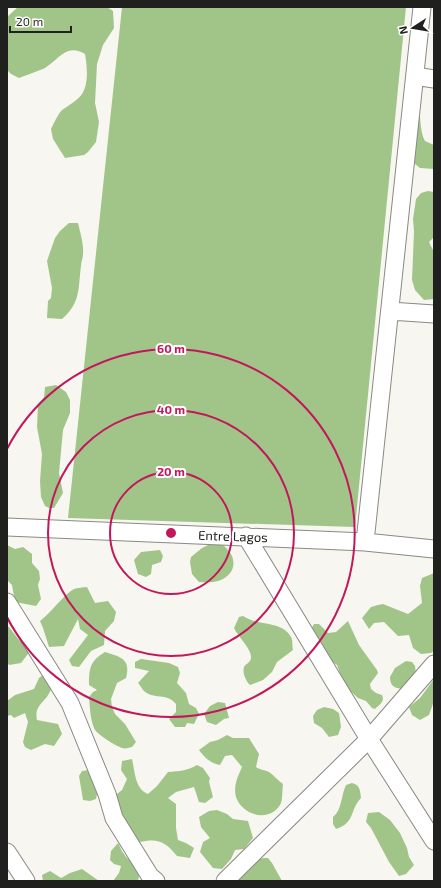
<svg xmlns="http://www.w3.org/2000/svg" width="441" height="888" font-family="'Exo 2',sans-serif">
	<style>
		.forest { fill: #a1c589 }
		.lines { fill: none; stroke-linecap: round; stroke-linejoin: round }
		.minor-casing { stroke: #8a8983; stroke-width: 19 }
		.minor { stroke: #fff; stroke-width: 17 }
		.ring { fill: none; stroke: #c2185b; stroke-width: 2 }
		.labels { text-anchor: middle; dominant-baseline: central; stroke-width: 4; stroke-linejoin: round; paint-order: stroke }
		.street-label { font-size: 13px; fill: #20201e; stroke: #fff }
		.centre { fill: #c2185b; stroke: #fff; stroke-width: 2 }
		.ring-label { font-size: 12px; text-anchor: middle; font-weight: bold; fill: #c2185b; stroke: #fff; stroke-width: 4; stroke-linejoin: round; paint-order: stroke }
	</style>
	<rect width="100%" height="100%" fill="#f8f6f0"/>
	<!-- forest -->
	<path class="forest" d="M18 7H107L113 11 114 28 103 45 97 64 95 103 99 122 96 142 88 152 84 155 65 158 53 139 51 129C54 123 58 114 62 110 69 105 77 101 82 94 89 84 87 65 85 54 66 42 58 61 43 69 35 72 27 75 19 78L11 74 7 70V17Z
		M122 7H406L355 527 68 518Z
		M419 110C421 120 420 132 425 141L434 145V169L420 168 409 159Z
		M428 191 434 192V237L429 242 434 252V299L424 300 415 290 412 280 414 232 413 219 416 199 421 193Z
		M69 223H78C80 232 84 244 83 254 83 258 81 262 81 266 78 288 81 303 62 319L47 318 48 301 51 298 52 288 47 261 55 238 60 231Z
		M56 385 66 392 70 400V413L63 430 59 473 63 493 54 508H49L45 506 41 497 40 481 42 454 37 427 38 405 44 397 45 387Z
		M221 544C225 546 226 548 229 551 238 563 233 576 218 581 212 583 205 582 199 582L192 574 190 562 191 557 202 548 208 545Z
		M7 545 15 549 23 547 32 554V563L39 571 40 579 38 585 41 599 36 606 15 602 12 585 7 580Z
		M160 550 163 556 161 562 152 565 151 574 146 577 138 574 134 560 141 552Z
		M434 573V651L431 653 421 654 413 648 409 635 398 636 384 622 374 623 369 629 362 618 371 607 378 605 383 604 408 614 422 603 420 586 422 578Z
		M87 587 95 603 108 601 116 612 114 621 105 631 104 645 91 651 79 667 72 666 69 660 88 635 80 629 78 619 64 646 49 647 43 628 40 621C51 613 63 595 74 589 78 588 83 587 87 587Z
		M243 616C259 627 282 620 291 637 293 640 292 646 293 650L277 662 272 672 263 680 250 685C246 681 242 673 244 667 246 663 251 663 251 657 251 648 238 637 234 628L239 617Z
		M348 621 359 645 377 670 378 673 370 684 371 689 376 693 382 695C385 702 380 704 375 709L372 708 366 701 358 698 348 689 341 676 337 665 332 662 311 629 314 624H319L328 633 336 632Z
		M7 626 9 627 19 640 31 650 21 663 9 665 7 662Z
		M105 652C121 657 131 659 126 678L117 683 111 699 112 707 115 714 125 724 136 742 132 747C128 748 125 749 122 748 116 746 96 734 94 728 90 718 90 707 89 697L93 692 97 690 89 685C89 668 90 661 105 652Z
		M141 659 169 663 178 667 180 673 177 683 186 693 189 704 196 708 199 714 194 724 187 723 185 727H175L169 719 176 712V704C166 692 154 700 144 691 142 689 140 685 138 683L149 671 135 668V662Z
		M406 661 412 662 415 666 416 674 403 689C394 688 390 686 390 677L395 668Z
		M44 674 52 683C51 702 33 702 37 720L58 724 62 734 54 746 45 744 31 750 25 747 23 742 28 722 25 713 14 718 11 715 7 716V701L15 695 34 689 39 678Z
		M434 679V701L429 715 420 720 412 715 409 707 420 698Z
		M218 702 225 703 229 718 224 719 216 725 207 722 204 714 210 706Z
		M324 707 333 709 339 713 341 727 338 735 329 737 322 728 314 723 313 716 317 710Z
		M227 735 233 738H249L259 754 256 767C260 770 265 770 269 772 274 775 278 781 283 784 282 790 283 801 280 805 269 823 242 815 236 797 233 786 238 776 242 767L232 755 225 756 220 765C210 763 205 758 199 750L210 742 218 740Z
		M132 759C135 772 135 789 148 794L157 786 168 772C179 771 187 771 197 765L203 768 210 778 209 782 213 797 205 803 199 802 194 787 176 792 168 798 176 804V828L178 840 186 843 194 848 190 858 177 856C165 841 158 838 139 842L128 833 124 816 115 813 112 798 122 790 127 779 121 770 122 761Z
		M89 770 98 790 96 799 90 801 83 800 79 776 82 771Z
		M352 783C360 785 360 790 361 798 349 811 356 822 336 829L333 824V817C342 810 341 795 346 785Z
		M217 810 227 814 233 819 248 821 253 838 244 849 235 850 231 859 222 869 213 868 200 852 203 842 210 838 201 827 199 817 209 811Z
		M379 812 390 820 400 833 407 848 409 857 414 865 406 874 399 876 389 862 371 828 366 822 368 813Z
		M118 843C120 846 121 851 124 854 129 863 143 866 138 881H113L119 873 121 866 114 864 110 860 111 851Z
		M264 858H268L272 863 282 881H235C238 878 242 876 246 873 254 868 250 860 264 858Z
		M82 869 99 881H43L42 875 50 871 61 878 70 873Z"/>
	<g class="lines">
		<!-- minor casing -->
		<g class="minor-casing">
			<path id="minor" d="M415 76 434 79
				M390 311 434 314
				M7 527 365 542 434 549
				M246 536 369 739 434 841
				M365 542 422 7
				M7 602 70 703 107 794 114 818 150 876 156 881
				M7 852 26 881
				M225 881 369 739 434 664"/>
		</g>
		<!-- minor -->
		<use href="#minor" class="minor"/>
	</g>
	<!-- distance rings -->
	<g class="ring">
		<circle cx="171" cy="533" r="61"/>
		<circle cx="171" cy="533" r="123"/>
		<path d="M7 449A184 184 0 1 1 7 617"/>
	</g>
	<g class="labels">
		<!-- street labels -->
		<g class="street-label">
			<text transform="translate(233 536) rotate(2)">Entre Lagos</text>
		</g>
	</g>
	<circle cx="171" cy="533" r="6" class="centre"/>
	<g class="ring-label">
		<text x="171" y="353">60 m</text>
		<text x="171" y="414">40 m</text>
		<text x="171" y="476">20 m</text>
	</g>
	<!-- border -->
	<rect width="441" height="888" fill="none" stroke="#20201e" stroke-width="16"/>
	<!-- north arrow -->
	<g transform="translate(413 28) rotate(258)" stroke="#ffffff" stroke-width="3" paint-order="stroke">
	<path d="M0-3L7 15L0 10L-7 15Z" fill="#20201e"/>
	<text y="-6" font-size="11" font-weight="bold" text-anchor="middle" fill="#20201e">N</text>
	</g>
	<!-- scale -->
	<path d="M10 26v6h61v-6" fill="none" stroke="#20201e" stroke-width="2"/>
	<text x="16" y="26" font-size="12" fill="#20201e" stroke="#ffffff" stroke-width="3" paint-order="stroke">20 m</text>
</svg>
